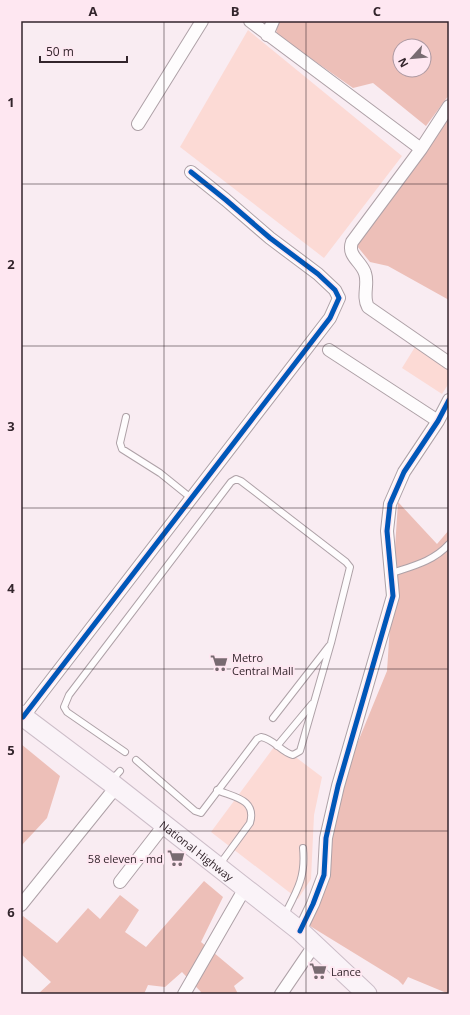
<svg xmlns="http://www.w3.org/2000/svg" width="470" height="1015" font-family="'Open Sans',sans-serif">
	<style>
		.green { fill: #fcdad5 }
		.forest { fill: #edbfb8; fill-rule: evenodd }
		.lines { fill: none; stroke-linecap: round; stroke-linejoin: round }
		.lane-casing { stroke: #aea1a7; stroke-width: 8 }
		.street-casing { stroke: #aea1a7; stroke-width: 14 }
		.primary-casing { stroke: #ccbdc8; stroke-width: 21 }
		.lane { stroke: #fefcfd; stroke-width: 6 }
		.street { stroke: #fefcfd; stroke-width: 12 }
		.primary { stroke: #faf3f8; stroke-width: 19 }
		.cycleway-casing { stroke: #fee7f1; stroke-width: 8 }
		.cycleway { stroke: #0057b8; stroke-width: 5 }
		.grid { fill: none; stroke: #33252c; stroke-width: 1; stroke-opacity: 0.55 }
		.labels { text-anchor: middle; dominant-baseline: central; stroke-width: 4; stroke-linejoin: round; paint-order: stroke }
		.poi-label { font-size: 11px; fill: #33252c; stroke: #fee7f1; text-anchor: start }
		.street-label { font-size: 11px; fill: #33252c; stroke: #fee7f1 }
		.neatline { fill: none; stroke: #33252c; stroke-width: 1.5 }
		.grid-label { font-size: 13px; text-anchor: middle; font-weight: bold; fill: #33252c }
	</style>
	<rect width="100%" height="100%" fill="#f9ecf2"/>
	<!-- green -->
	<path class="green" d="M248 30 402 156 324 258 180 147Z
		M415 347 449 368V383L442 394 402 368Z
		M277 743 322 777 314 815 311 879 298 899 211 832Z"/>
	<!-- forest -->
	<path class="forest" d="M278 21H449V95L426 126 373 83 353 88 276 34ZM400 46H424V70H400Z
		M449 114V300L388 266 370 262 357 246Z
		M398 502 437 544 449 530V994L408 977 403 985 398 980 310 926 337 793 387 671Z
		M21 744 60 776 47 818 21 846Z
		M204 881 223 897 201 942 244 978 234 986 238 994H200L201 992 182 972 165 987 148 985 144 994H38L51 982 21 954V918L23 916 57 943 88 908 100 919 120 895 139 910 125 932 146 947Z"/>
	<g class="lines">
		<!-- lane casing -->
		<g class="lane-casing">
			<path id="lane" d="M126 417 120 443 122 449 160 473 191 498
				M392 573C413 566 434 561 449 544
				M273 718 329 646
				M277 746 312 704
				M125 752 67 712 64 707 69 695 231 482 236 479 241 481 346 562 350 567 331 643 300 751 293 755C281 752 274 739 261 737L257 739 201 813 195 811 136 760
				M111 781 120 771
				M217 790C233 797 257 799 250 823L220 864
				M284 916C297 891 306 877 303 848"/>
		</g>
		<!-- street casing -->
		<g class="street-casing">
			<path id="street" d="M250 21 421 149
				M267 35 273 21
				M449 106 421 149 352 242C347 256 361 261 365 273 369 284 362 296 368 307L449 363
				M138 124 202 21
				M329 350 438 421
				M23 717 330 318 339 298 335 290 318 274 270 238 226 200 191 172
				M120 882 165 824
				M21 905 116 787
				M300 931 313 904 324 875 326 838 338 786 393 596 387 531 390 504 404 472 438 421 449 400
				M184 994 245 888
				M281 994 315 944"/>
		</g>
		<!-- primary casing -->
		<g class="primary-casing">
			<g id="primary">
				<path id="s1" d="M21 715 110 782 300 931 367 994"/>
			</g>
		</g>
		<!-- lane -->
		<use href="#lane" class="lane"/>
		<!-- street -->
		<use href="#street" class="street"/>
		<!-- primary -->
		<use href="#primary" class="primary"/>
		<!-- cycleway casing -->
		<g class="cycleway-casing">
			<path id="cycleway" d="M23 717 330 318 339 298 335 290 318 274 270 238 226 200 191 172
				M300 931 313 904 324 875 326 838 338 786 393 596 387 531 390 504 404 472 438 421 449 400"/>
		</g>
		<!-- cycleway -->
		<use href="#cycleway" class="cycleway"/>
	</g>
	<!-- grid -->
	<path class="grid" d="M164 21V994M306 21V994M21 184H449M21 346H449M21 508H449M21 669H449M21 831H449"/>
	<!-- icons -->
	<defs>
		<g id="supermarket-bare" transform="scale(1.38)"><path d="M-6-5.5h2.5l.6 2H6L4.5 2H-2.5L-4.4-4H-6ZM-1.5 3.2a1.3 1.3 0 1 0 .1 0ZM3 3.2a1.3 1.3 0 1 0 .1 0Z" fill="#786b71" stroke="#fee7f1" stroke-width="2.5" paint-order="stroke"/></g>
	</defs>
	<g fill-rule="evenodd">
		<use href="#supermarket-bare" x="219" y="663"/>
		<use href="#supermarket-bare" x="176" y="858"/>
		<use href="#supermarket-bare" x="318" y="971"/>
	</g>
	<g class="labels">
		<!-- poi labels -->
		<g class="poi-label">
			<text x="232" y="657">Metro<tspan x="232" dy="13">Central Mall</tspan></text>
			<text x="163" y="858" text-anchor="end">58 eleven - md</text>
			<text x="331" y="971">Lance</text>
		</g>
		<!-- street labels -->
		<g class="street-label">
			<text stroke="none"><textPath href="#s1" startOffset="222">National Highway</textPath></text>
		</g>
	</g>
	<!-- border -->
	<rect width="470" height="1015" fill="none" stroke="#fee7f1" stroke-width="44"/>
	<!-- north arrow -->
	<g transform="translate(412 58) rotate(243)"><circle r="19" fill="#fee7f1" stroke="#ad99a2"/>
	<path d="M0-3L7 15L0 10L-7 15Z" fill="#786b71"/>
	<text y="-6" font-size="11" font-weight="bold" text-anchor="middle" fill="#33252c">N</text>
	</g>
	<!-- scale -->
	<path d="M40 56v6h87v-6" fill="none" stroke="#33252c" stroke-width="2"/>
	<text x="46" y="56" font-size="12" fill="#33252c" stroke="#fee7f1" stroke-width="3" paint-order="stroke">50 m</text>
	<rect x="22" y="22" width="426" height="971" class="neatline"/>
	<g class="grid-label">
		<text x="93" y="16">A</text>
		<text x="235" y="16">B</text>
		<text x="377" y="16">C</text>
		<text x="11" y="107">1</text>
		<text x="11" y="269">2</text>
		<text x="11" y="431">3</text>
		<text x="11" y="593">4</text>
		<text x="11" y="755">5</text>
		<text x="11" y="917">6</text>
	</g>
</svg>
